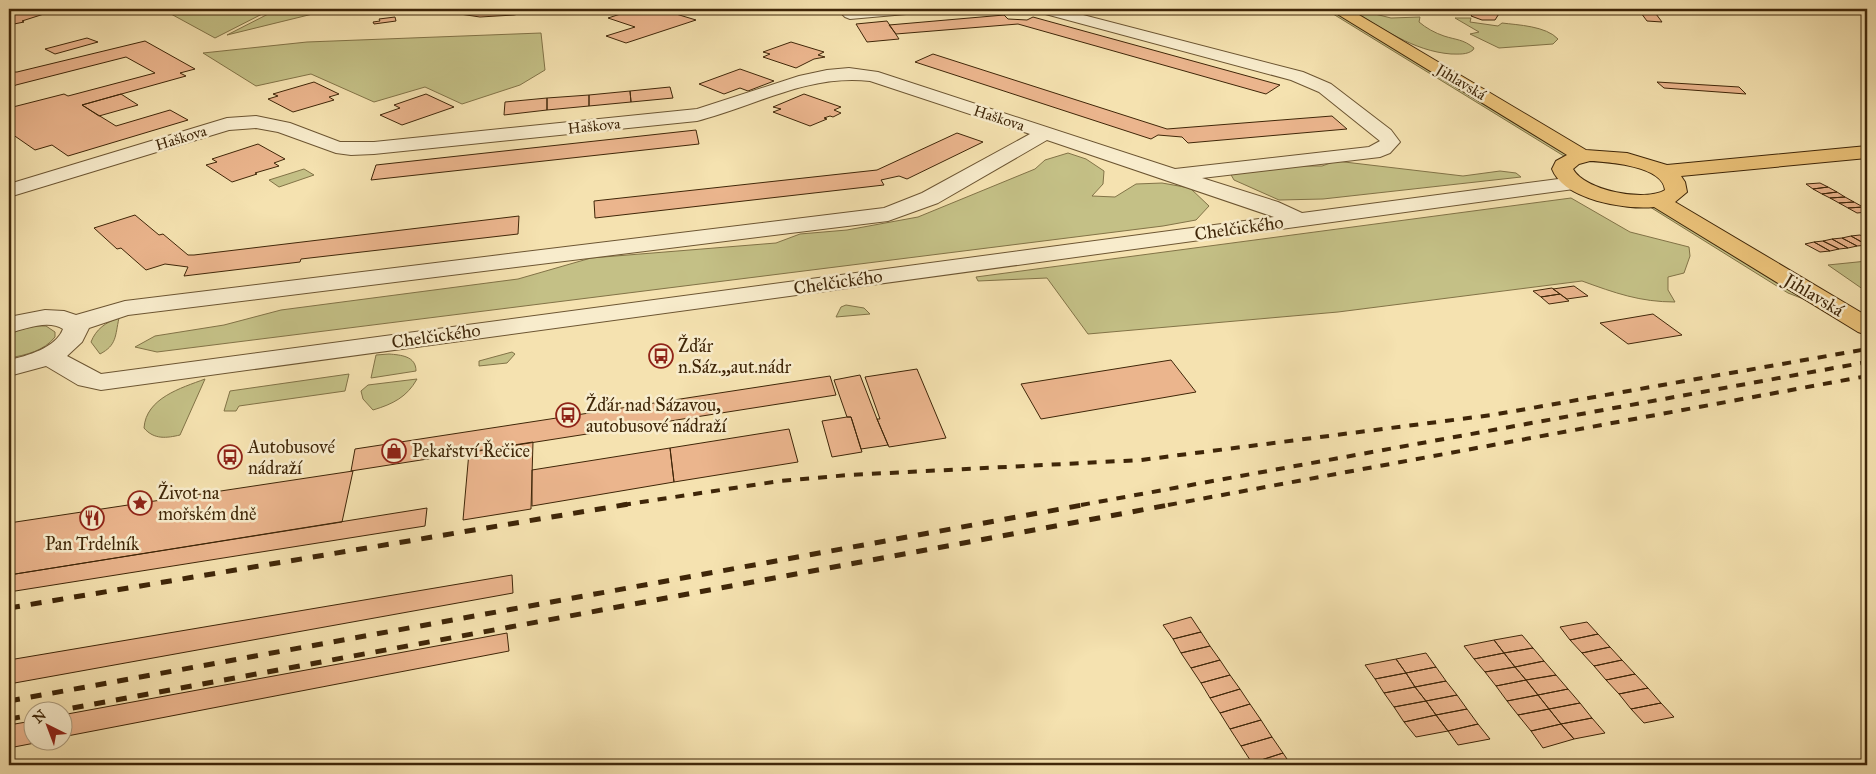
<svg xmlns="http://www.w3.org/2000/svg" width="1876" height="774" font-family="'IM FELL Great Primer',serif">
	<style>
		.green { fill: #c4c086; stroke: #827347 }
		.building { fill: #ebb58d; stroke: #3f2608 }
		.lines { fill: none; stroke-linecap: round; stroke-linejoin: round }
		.minor-casing { stroke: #6c5532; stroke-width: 2 }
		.major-casing { stroke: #3f2608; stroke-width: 2 }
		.minor { fill: #f8eccc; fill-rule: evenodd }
		.major { fill: #eac178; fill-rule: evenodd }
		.rail-far1 { stroke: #3f2608; stroke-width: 4; stroke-dasharray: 9 9; stroke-linecap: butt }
		.rail { stroke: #3f2608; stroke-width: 5; stroke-dasharray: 11 11; stroke-linecap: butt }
		.labels { text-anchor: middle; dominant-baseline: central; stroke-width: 5; stroke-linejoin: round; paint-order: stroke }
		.far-street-label { font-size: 15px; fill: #3f2608; stroke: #f8eccc }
		.street-label { font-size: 18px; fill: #3f2608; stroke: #f8eccc }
		.poi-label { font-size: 18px; fill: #3f2608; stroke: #f8eccc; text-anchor: start }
	</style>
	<rect width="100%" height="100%" fill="#f5e2b0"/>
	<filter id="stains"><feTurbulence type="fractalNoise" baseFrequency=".004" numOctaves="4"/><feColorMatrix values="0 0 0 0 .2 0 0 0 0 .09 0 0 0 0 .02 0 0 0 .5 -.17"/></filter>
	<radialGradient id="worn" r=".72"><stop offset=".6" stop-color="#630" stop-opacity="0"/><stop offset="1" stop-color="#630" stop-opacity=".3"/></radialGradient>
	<!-- green -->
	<path class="green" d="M193 9H272L215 38 171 14H179L195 10Z
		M278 9H333L227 35Z
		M1325 9H1329L1563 151 1572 161Z
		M1350 9H1368L1375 14 1391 18 1420 17 1419 22C1426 28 1435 33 1444 36 1456 40 1463 39 1474 48L1473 50C1467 55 1459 54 1451 54 1413 51 1382 28 1350 9Z
		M1455 18H1471L1470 22 1498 26 1502 23C1518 25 1546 26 1558 39L1553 44 1499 48 1470 34 1479 32Z
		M541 33 545 70 520 85 462 104 425 87 374 102 311 74 256 86 203 53 307 42Z
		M1068 153 1086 159 1104 171 1103 184 1092 196 1115 197 1136 184 1162 183 1190 188 1209 206 1196 220 1163 226 157 352 135 347 155 336 224 325 281 310 518 279 591 258 776 243 800 234 847 230 918 217 1035 169 1045 160Z
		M1336 161 1463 176 1500 171 1516 173 1521 177 1323 199 1279 200 1234 180 1230 173 1295 166H1322Z
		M304 169 314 175 279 187 269 180Z
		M1571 198 1630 232 1689 247 1690 256 1684 273 1668 277V290L1675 302C1640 302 1615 293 1582 281L1338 312 1088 334 1047 278 978 281 976 277Z
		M1642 202 1659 209 1806 300 1788 293Z
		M1867 261V292L1828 265Z
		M846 305 864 308 870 314 836 317 841 307Z
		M119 318C115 336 117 345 100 354L91 342C96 329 106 322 119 318Z
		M36 326H46L55 332V337C44 351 26 355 9 358V332Z
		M512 352 515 354 507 363 479 366V361Z
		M389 354C401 355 416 356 416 371L371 378 376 355Z
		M349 374 345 391 239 406 236 411H224L230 391Z
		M205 379 180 435C167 438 154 440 144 428 146 398 181 388 205 379Z
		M417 379C407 397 393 404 373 410L363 399 361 391 368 385Z"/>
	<!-- building -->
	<path class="building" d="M36 9 47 13 22 21 24 22 9 25V15Z
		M444 9H541L514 15 480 17 453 13Z
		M636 9H691L676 14 696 20 626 43 606 36 635 27 608 18Z
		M1399 9H1458L1435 11 1425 9 1420 12Z
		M1477 9H1502L1495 20H1482L1471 16Z
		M1641 13 1656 14 1662 22 1647 21Z
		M1004 15 1008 19 1027 20 1033 17 1280 85 1266 94 1018 24 896 34 889 25Z
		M395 17 396 21 374 24 373 22 380 21 379 19Z
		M887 21 899 39 867 42 856 24Z
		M87 38 98 42 55 54 45 49Z
		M145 41 195 69 180 73 186 76 82 105 116 126 170 110 188 120 68 156 52 145 35 150 9 132V108L64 94 68 96 155 73 126 57 16 85 9 89V72H17Z
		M791 42 824 52 818 55 825 57 814 59 796 68 763 57 770 54 763 52Z
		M933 54 1167 129 1332 116 1347 129 1188 143 1182 137 1158 135 1151 139 915 62Z
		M740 69 774 81 748 91 740 88 724 94 699 84Z
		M314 82 339 94 329 97 334 100 293 112 268 99 278 96 273 94Z
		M1657 82 1739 87 1746 94 1664 88Z
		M670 87 673 98 631 102 630 91Z
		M630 91 631 102 589 106V95Z
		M121 94 138 105 99 116 82 105Z
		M426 94 454 107 402 125 380 115 400 108 394 105Z
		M804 94 841 107 834 110 841 113 833 117 830 116 824 118 827 119 810 126 773 112 781 109 773 107Z
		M589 95V106L547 110V98Z
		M547 98V110L504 115 505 102Z
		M696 130 699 144 371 180 376 165Z
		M957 133 983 142 907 179 899 176 881 180 884 185 595 218 594 201 877 170Z
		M258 144 285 159 274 163 279 166 255 173 257 174 232 182 206 165 217 162 212 159Z
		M1820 183 1828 187 1813 189 1806 184Z
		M1828 187 1837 192 1822 194 1813 189Z
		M1837 192 1845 197 1830 198 1822 194Z
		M1845 197 1854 202 1839 203 1830 198Z
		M1854 202 1863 207 1848 208 1839 203Z
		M1863 207 1867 209V212L1857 213 1848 208Z
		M135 215 159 235 163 234 188 255H194L519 216 518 234 301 259 300 262 184 276 188 267 165 264 146 270 121 248 117 249 94 228Z
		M1860 235 1867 239V245L1851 236Z
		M1851 236 1867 245 1857 246 1842 238Z
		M1842 238 1857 246 1848 248 1832 239Z
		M1832 239 1848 248 1839 249 1823 241Z
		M1823 241 1839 249 1830 251 1814 242Z
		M1814 242 1830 251 1820 252 1805 244Z
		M1574 286 1588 296 1567 299 1553 289Z
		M1552 288 1560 294 1541 297 1533 291Z
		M1560 294 1569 301 1549 304 1541 297Z
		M1653 314 1682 335 1628 344 1600 323Z
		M1171 360 1196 392 1041 419 1021 384Z
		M917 369 946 438 889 447 877 419H880L865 377Z
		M860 375 877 419 888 445 861 449 851 417H847L834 380Z
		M830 376 836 395 351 471 355 449Z
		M847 417H851L862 452 832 457 822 421Z
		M789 429 798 462 674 482 670 448Z
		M533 442 531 509 463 520 469 452Z
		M670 448 674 482 532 506V470Z
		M353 471 342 522 9 575V523Z
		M427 508 425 526 9 592V575Z
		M512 575 513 593 9 684V660Z
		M1191 617 1201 632 1173 639 1163 625Z
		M1587 622 1598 634 1570 640 1560 627Z
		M1201 632 1210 646 1181 653 1173 639Z
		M507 633 509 651 62 737V715Z
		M1598 634 1610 647 1582 653 1570 640Z
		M1522 635 1533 648 1504 653 1494 640Z
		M1494 640 1504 653 1474 659 1464 646Z
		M1210 646 1220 660 1191 668 1181 653Z
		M1610 647 1622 660 1594 666 1582 653Z
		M1533 648 1544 661 1515 667 1504 653Z
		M1426 653 1436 667 1406 673 1396 659Z
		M1504 653 1515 667 1485 672 1474 659Z
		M1396 659 1406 673 1375 679 1365 665Z
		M1220 660 1230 675 1201 683 1191 668Z
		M1622 660 1635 674 1606 680 1594 666Z
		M1544 661 1556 675 1526 680 1515 667Z
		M1436 667 1446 681 1415 687 1406 673Z
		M1515 667 1526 680 1496 686 1485 672Z
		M1406 673 1415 687 1384 693 1375 679Z
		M1635 674 1648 688 1619 694 1606 680Z
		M1230 675 1240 689 1210 698 1201 683Z
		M1556 675 1568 689 1538 695 1526 680Z
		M1526 680 1538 695 1507 701 1496 686Z
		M1446 681 1457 695 1426 701 1415 687Z
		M1415 687 1426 701 1394 707 1384 693Z
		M1648 688 1661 703 1631 709 1619 694Z
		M1240 689 1250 704 1220 713 1210 698Z
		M1568 689 1580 703 1549 709 1538 695Z
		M1457 695 1467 709 1436 715 1426 701Z
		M1538 695 1549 709 1518 715 1507 701Z
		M1426 701 1436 715 1404 722 1394 707Z
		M1580 703 1592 718 1561 724 1549 709Z
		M1661 703 1674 717 1644 723 1631 709Z
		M1250 704 1261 720 1230 729 1220 713Z
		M1467 709 1478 724 1448 731 1436 715Z
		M1549 709 1561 724 1531 731 1518 715Z
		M1436 715 1448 731 1416 737 1404 722Z
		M1592 718 1605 733 1574 739 1561 724Z
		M1261 720 1272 737 1241 746 1230 729Z
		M32 721V742H40L9 748V725Z
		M1478 724 1490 739 1458 745 1448 731Z
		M1561 724 1574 739 1543 748 1531 731Z
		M1272 737 1283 753 1252 763 1241 746Z
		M1283 753 1291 765H1254L1252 763Z"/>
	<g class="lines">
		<!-- minor casing -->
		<g class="minor-casing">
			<path id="minor" d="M857 9H914L911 12 906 14 850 19 845 17 842 14 845 11Z
				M1035 9H1060L1303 72 1331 84 1391 130 1400 142 1390 153 1380 157 1202 178 1278 202 1302 213 1574 177 1581 179 1584 183 1581 187 1574 189 101 390 78 385 46 366 9 376V360C27 356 56 348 63 329 48 319 25 329 9 333V317L45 310 64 311 76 315 125 301 884 208 922 193 1030 134 870 81C807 74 756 106 697 121L374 154 351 155 336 153 278 132 256 128 229 130 9 197V184L227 118 256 116 290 123 340 142H374L697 109 799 76 827 70 849 68 878 72 1175 169 1369 147 1380 141 1319 92 1291 80 1038 12ZM1047 140 1274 217 101 374 67 356 82 342 89 328 128 315 888 221 938 203Z"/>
		</g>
		<!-- major casing -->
		<g class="major-casing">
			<path id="major" d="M1332 9H1349L1586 150 1627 153 1667 165 1867 146V158L1681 176 1685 182 1687 192 1675 202 1867 316V335L1858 332 1654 207C1625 210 1564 200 1552 169L1556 161 1567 155 1334 12ZM1590 161C1609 162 1663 166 1665 190 1645 202 1585 191 1573 169L1579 164Z"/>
		</g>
		<!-- minor -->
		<use href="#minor" class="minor"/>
		<!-- major -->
		<use href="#major" class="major"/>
		<!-- rail-far1 -->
		<path class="rail-far1" d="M622 505 780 481 849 475 1141 460 1492 415 1867 349
			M1081 505 1867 362
			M1168 505 1867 376"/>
		<!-- rail -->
		<path class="rail" d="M9 608 629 504
			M9 701 1088 504
			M51 712 1174 504
			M9 719 32 715"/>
	</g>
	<!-- icons -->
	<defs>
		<g id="bus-ring" transform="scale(1.25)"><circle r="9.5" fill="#f8eccc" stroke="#8f2418" stroke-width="1.5"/><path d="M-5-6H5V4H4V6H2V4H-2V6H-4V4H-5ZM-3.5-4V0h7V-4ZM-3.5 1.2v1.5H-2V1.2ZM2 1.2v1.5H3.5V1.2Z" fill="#8f2418"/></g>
		<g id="shop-ring" transform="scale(1.25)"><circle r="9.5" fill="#f8eccc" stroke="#8f2418" stroke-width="1.5"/><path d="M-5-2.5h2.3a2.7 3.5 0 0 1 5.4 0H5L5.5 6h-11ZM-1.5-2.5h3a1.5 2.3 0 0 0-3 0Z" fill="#8f2418"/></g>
		<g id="sight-ring" transform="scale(1.25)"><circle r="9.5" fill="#f8eccc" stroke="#8f2418" stroke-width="1.5"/><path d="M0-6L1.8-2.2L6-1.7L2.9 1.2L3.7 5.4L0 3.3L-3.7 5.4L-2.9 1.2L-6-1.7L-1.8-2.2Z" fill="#8f2418"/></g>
		<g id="restaurant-ring" transform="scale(1.25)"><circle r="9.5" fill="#f8eccc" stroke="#8f2418" stroke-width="1.5"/><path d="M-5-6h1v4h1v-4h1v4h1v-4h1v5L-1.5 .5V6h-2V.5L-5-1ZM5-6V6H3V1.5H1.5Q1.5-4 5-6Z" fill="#8f2418"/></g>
	</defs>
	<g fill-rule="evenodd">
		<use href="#bus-ring" x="661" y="356"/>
		<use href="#bus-ring" x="568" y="415"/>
		<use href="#shop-ring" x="394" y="451"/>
		<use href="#bus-ring" x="230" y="457"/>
		<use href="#sight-ring" x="140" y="503"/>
		<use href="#restaurant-ring" x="92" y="518"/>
	</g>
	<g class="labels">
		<!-- far-street labels -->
		<g class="far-street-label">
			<text transform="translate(1461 82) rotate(31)">Jihlavská</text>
			<text transform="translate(999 118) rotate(18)">Haškova</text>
			<text transform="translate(594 126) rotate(-6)">Haškova</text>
			<text transform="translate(181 138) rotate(-17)">Haškova</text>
		</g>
		<!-- street labels -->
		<g class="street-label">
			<text transform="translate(1239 228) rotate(-8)">Chelčického</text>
			<text transform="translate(838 282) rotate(-8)">Chelčického</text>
			<text transform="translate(1814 295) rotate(31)">Jihlavská</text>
			<text transform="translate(436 336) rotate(-8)">Chelčického</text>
		</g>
		<!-- poi labels -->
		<g class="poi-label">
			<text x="678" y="346">Žďár<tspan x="678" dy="21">n.Sáz.,,aut.nádr</tspan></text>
			<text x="586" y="405">Žďár nad Sázavou,<tspan x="586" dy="21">autobusové nádraží</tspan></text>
			<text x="248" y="447">Autobusové<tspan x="248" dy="21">nádraží</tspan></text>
			<text x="412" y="451">Pekařství Řečice</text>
			<text x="158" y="493">Život na<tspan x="158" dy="21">mořském dně</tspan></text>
			<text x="92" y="544" text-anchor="middle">Pan Trdelník</text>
		</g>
	</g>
	<!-- margin -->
	<rect width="1876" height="774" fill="none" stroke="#f5e2b0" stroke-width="30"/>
	<rect x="10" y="10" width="1856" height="754" fill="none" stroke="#3f2608" stroke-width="2.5"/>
	<rect x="15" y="15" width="1846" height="744" fill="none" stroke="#3f2608"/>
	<!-- north arrow -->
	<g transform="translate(48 726) rotate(318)"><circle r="24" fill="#f8eccc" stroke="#ae9d7e"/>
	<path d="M0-4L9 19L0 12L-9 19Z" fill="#8f2418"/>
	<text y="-8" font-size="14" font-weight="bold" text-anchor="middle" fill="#3f2608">N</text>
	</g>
	<rect width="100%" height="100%" filter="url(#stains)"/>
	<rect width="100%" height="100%" fill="url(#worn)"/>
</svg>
